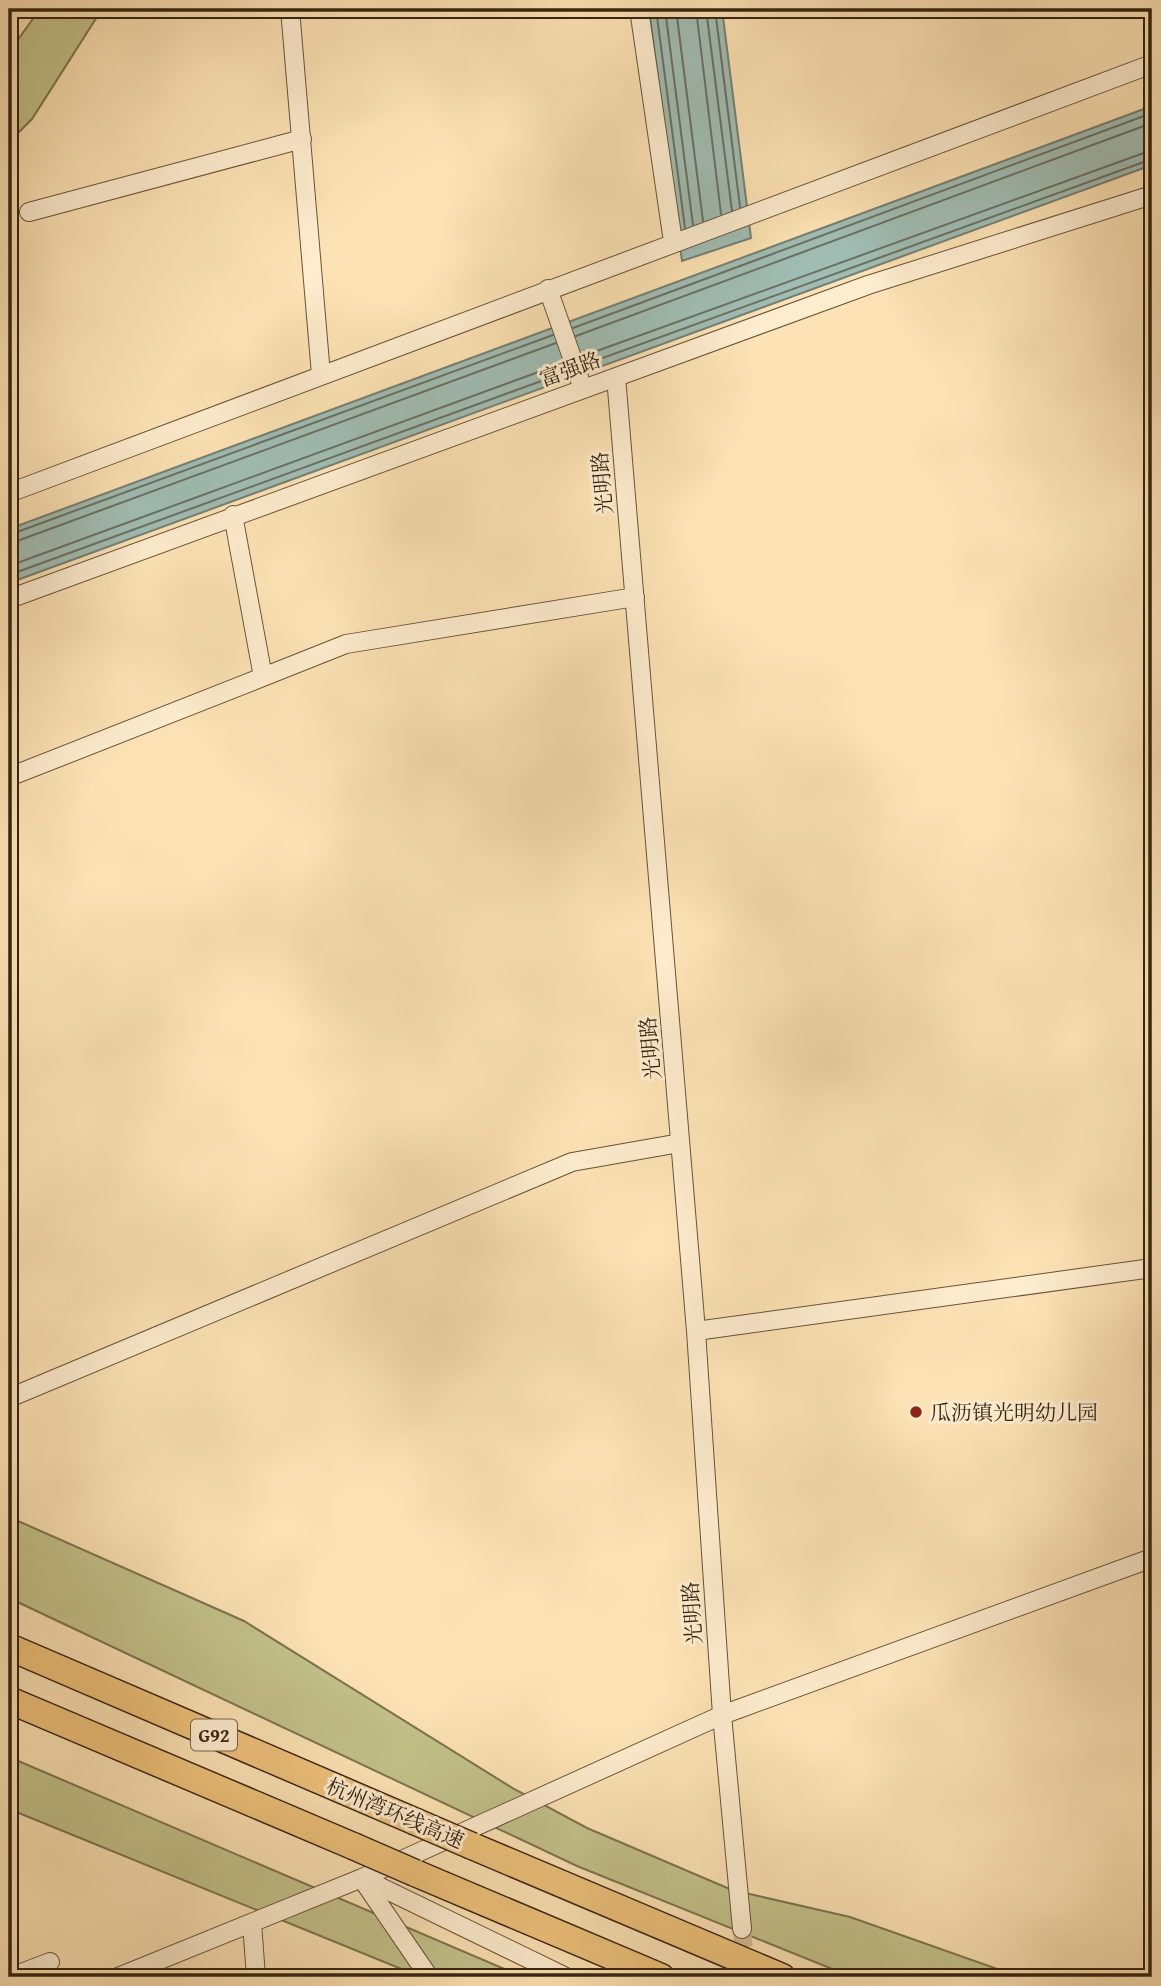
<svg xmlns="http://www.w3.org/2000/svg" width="1161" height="1986" font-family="'Gentium Book Plus','Noto Serif SC',serif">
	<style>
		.green { fill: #c3c28a; stroke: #7c734e; stroke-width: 2 }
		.water { fill: #a0bdb4; stroke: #758073; stroke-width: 2 }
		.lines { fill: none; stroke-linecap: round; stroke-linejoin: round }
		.shore { stroke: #6a7062; stroke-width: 2 }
		.minor-tunnel { stroke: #d4bc93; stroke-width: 18; stroke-dasharray: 18 9; stroke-linecap: butt }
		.minor-casing { stroke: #67543a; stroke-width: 20 }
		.highway-casing { stroke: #352411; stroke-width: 29 }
		.minor { stroke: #fdecce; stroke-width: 18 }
		.highway { stroke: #eec17a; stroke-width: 26 }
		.highway-bridge-casing { stroke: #352411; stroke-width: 29; stroke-linecap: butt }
		.highway-bridge { stroke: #eec17a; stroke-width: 26 }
		.poi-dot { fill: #8f2418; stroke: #fdecce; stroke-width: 2.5 }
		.labels { text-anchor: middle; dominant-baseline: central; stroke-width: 6; stroke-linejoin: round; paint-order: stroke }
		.shield { fill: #fdecce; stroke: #71604a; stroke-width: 2 }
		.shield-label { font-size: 19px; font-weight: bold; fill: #352411 }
		.street-label { font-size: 21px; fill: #352411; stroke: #fdecce }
		.poi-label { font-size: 21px; fill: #352411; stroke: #fdecce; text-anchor: start }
	</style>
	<rect width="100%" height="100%" fill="#fce2b4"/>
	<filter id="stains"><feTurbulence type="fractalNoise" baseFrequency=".00286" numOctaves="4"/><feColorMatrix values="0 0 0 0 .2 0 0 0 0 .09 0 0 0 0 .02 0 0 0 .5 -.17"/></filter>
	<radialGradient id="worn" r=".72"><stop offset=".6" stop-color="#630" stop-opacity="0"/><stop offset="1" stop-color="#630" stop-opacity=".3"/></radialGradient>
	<!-- green -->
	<path class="green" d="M40 9H102L32 119 9 142V52Z
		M9 1517 244 1621 514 1789 587 1828 732 1890 850 1917 1020 1977H852L577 1866 9 1598Z
		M9 1757 523 1977H421L9 1809Z"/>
	<!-- water -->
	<path class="water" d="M649 9H722L751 238 682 261Z
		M1152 106V165L9 583V529Z"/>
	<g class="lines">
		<!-- shore -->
		<path class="shore" d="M656 9 685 228
			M665 9 693 225
			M676 9 703 221
			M696 9 721 214
			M706 9 732 211
			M715 9 740 207
			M573 328 1152 113
			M576 336 1152 123
			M583 356 1152 150
			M586 364 1152 159
			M9 535 553 335
			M9 544 556 343
			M9 566 563 363
			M9 575 566 372"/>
		<!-- minor-tunnel -->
		<path class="minor-tunnel" d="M742 1929 746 1977"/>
		<!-- minor casing -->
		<g class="minor-casing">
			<path id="minor" d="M290 9 321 375
				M639 9 673 242
				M29 212 302 139
				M548 289 583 389
				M616 377 696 1331 722 1715 742 1929
				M9 493 1152 64
				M9 599 868 285 1152 195
				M263 677 346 644 635 597
				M9 777 263 677 233 515
				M696 1331 1152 1268
				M9 1398 572 1162 680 1143
				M362 1878 566 1977
				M362 1879 429 1977
				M252 1923 256 1977
				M11 1977 50 1962
				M118 1977 362 1878 722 1715 1152 1558"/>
		</g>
		<!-- highway casing -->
		<g class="highway-casing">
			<path id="highway" d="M9 1647 414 1821
				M9 1700 353 1846
				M472 1846 782 1977
				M415 1873 661 1977"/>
		</g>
		<!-- minor -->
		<use href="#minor" class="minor"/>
		<!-- highway -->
		<use href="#highway" class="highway"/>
		<!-- highway-bridge casing -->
		<g class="highway-bridge-casing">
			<path id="highway-bridge" d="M414 1821 472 1846
				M353 1846 415 1873"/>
		</g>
		<!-- highway-bridge -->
		<use href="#highway-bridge" class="highway-bridge"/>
	</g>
	<!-- markers -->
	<circle class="poi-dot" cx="916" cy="1412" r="7"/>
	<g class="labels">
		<!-- shield labels -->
		<rect class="shield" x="191" y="1719.5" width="46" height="31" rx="5"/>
		<g class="shield-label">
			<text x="214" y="1735">G92</text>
		</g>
		<!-- street labels -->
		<g class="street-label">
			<text transform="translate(570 369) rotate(-20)">富强路</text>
			<text transform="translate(602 483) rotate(-95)">光明路</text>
			<text transform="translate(650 1048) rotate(-95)">光明路</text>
			<text transform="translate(692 1613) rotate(-94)">光明路</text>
			<text transform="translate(395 1813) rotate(23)">杭州湾环线高速</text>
		</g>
		<!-- poi labels -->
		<g class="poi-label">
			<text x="930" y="1412">瓜沥镇光明幼儿园</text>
		</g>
	</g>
	<!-- margin -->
	<rect width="1161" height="1986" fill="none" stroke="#fce2b4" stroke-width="35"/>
	<rect x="10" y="10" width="1140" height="1965" fill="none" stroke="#352411" stroke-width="3.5"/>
	<rect x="18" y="18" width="1126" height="1951" fill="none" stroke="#352411" stroke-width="2"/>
	<rect width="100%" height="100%" filter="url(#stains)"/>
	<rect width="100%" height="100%" fill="url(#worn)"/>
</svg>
